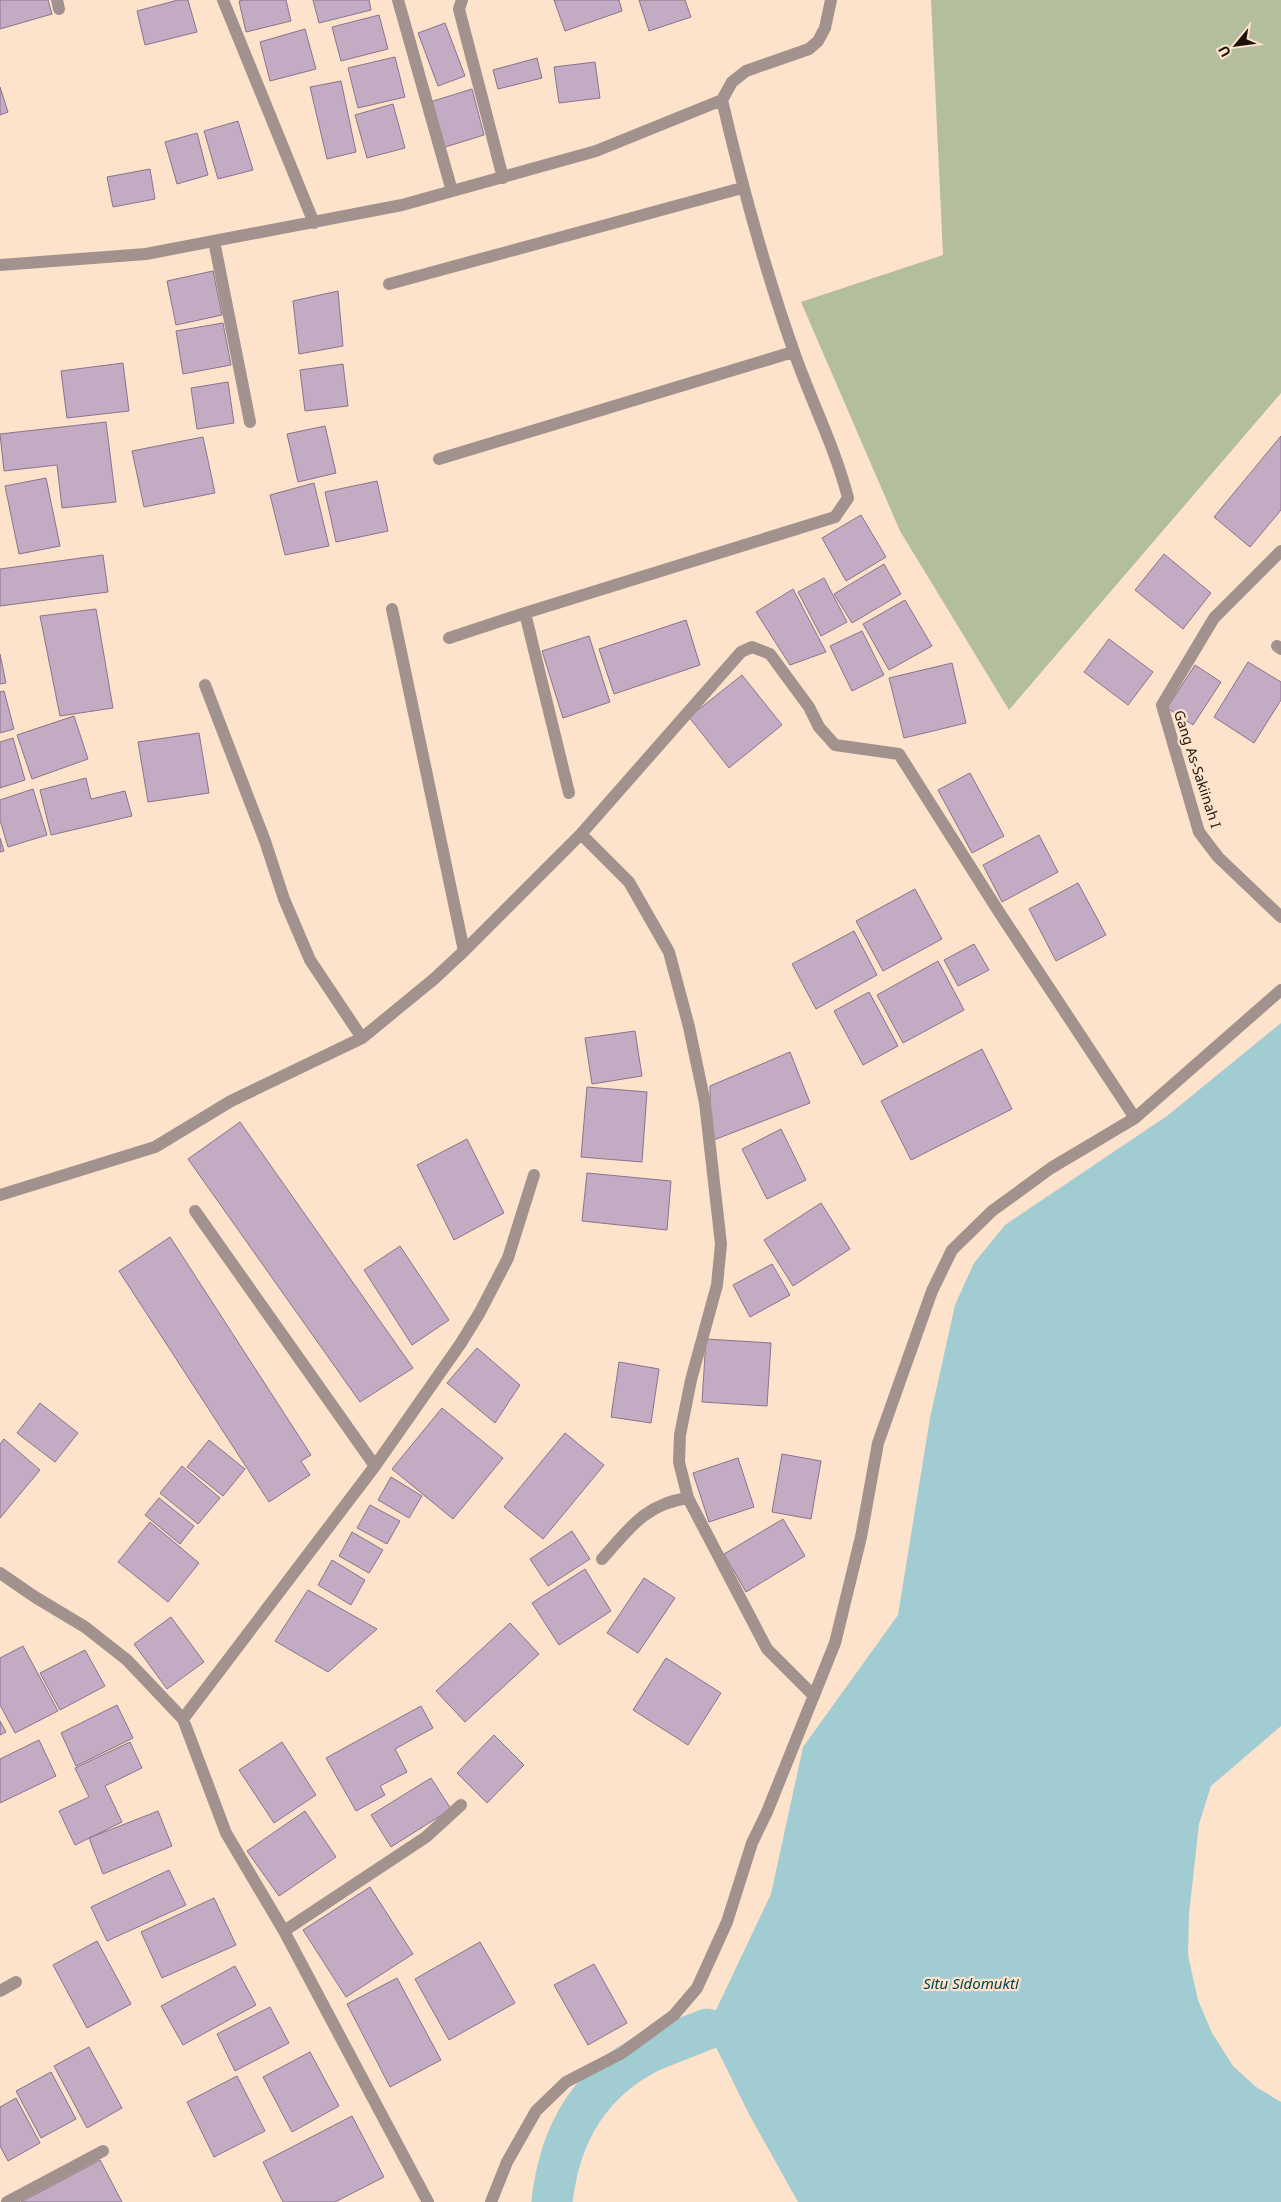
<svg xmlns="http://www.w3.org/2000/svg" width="1281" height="2202" font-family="'Noto Sans',sans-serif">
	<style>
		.forest { fill: #b3be9e }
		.water { fill: #a1ccd2 }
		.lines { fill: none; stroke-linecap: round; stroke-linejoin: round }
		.canal { stroke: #a1ccd2; stroke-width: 41 }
		.building { fill: #c2abc3; stroke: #8a748b }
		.minor { stroke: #a2928e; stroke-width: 12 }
		.labels { text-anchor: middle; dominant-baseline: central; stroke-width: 4.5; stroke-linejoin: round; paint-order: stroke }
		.street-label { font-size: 14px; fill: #1d130c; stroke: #fde2cc }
		.water-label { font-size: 15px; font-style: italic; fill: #00434b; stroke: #fde2cc }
	</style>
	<rect width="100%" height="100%" fill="#fde2cc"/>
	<!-- forest -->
	<path class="forest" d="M931 0H1281V393L1009 710 900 531 801 302 943 255Z"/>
	<!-- water -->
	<path class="water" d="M1281 1023V1726L1211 1786 1199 1824 1189 1914 1188 1955 1198 2000 1212 2033 1233 2066 1256 2087 1281 2102V2202H798L750 2116 707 2029 771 1894 803 1747 898 1615 930 1418 955 1305 974 1263 1005 1225 1167 1116Z"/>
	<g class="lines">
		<!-- canal -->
		<path class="canal" d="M552 2202C559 2136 588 2083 650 2052 668 2044 688 2037 707 2029"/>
	</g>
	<!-- building -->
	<path class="building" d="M0 0H48L52 14 0 29Z
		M178 0H188L197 32 145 45 137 11Z
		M244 0H286L291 21 246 32 239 1Z
		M313 0H369L371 10 319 23Z
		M554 0H619L622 11 565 31Z
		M639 0H685L691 17 649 31Z
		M379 15 388 49 341 61 332 27Z
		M445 23 465 76 438 86 418 33Z
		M305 29 316 69 270 81 260 42Z
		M395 57 405 97 358 108 348 68Z
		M537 58 542 78 498 89 493 70Z
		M595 62 600 98 559 103 554 67Z
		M341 81 356 152 327 159 310 87Z
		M0 87 8 112 0 115Z
		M472 89 484 135 442 148 430 102Z
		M393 104 405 148 367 158 355 115Z
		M238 121 253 170 218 179 204 131Z
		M197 133 208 175 177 184 165 142Z
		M150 169 155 199 113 207 107 177Z
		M213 271 222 315 176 325 167 281Z
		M338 291 343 346 299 354 293 301Z
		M223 323 231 365 183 374 176 331Z
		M123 363 129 411 67 418 61 371Z
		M343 364 348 406 305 411 300 370Z
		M228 382 234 423 197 429 191 388Z
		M106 422 116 502 62 508 57 465 4 471 0 434Z
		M325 426 336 473 298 482 287 434Z
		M1281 436V510L1250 547 1214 517Z
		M203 437 215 493 144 507 132 451Z
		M46 478 60 546 19 554 5 486Z
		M377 481 388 531 336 542 325 492Z
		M314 483 329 546 285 555 270 495Z
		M861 515 886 557 846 581 822 538Z
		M1164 554 1211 593 1183 629 1135 590Z
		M103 555 108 592 0 606V569Z
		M884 564 901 594 852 623 834 594Z
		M824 578 847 622 821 636 798 592Z
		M793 589 826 652 790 665 756 612Z
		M905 600 932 646 889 670 863 624Z
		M96 609 113 708 60 716 40 616Z
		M686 620 700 665 614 694 599 649Z
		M862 631 884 675 852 691 830 646Z
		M589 636 610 702 563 718 542 651Z
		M1109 639 1153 672 1128 705 1084 672Z
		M0 654 6 683 0 684Z
		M1248 662 1281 682V700L1254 743 1214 717Z
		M952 663 966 723 904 738 889 678Z
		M1195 665 1221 682 1193 725 1167 708Z
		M742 675 782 725 729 768 689 717Z
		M4 691 14 729 0 733V692Z
		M74 716 88 759 32 779 17 735Z
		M199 733 209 793 148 802 138 742Z
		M13 738 25 780 0 788V742Z
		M970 773 1004 836 972 853 938 790Z
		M86 778 91 799 125 791 132 816 51 835 40 790Z
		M33 789 47 835 8 847 0 820V800Z
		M1039 835 1058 872 1002 902 983 865Z
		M0 838 4 851 0 852Z
		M1078 883 1106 935 1056 961 1029 909Z
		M915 889 942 939 883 971 856 921Z
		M854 931 877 975 816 1009 792 964Z
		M974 944 989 970 958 986 944 960Z
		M938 961 964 1010 903 1043 877 995Z
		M869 992 898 1046 863 1065 834 1011Z
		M635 1031 642 1076 592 1084 585 1038Z
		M982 1049 1012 1109 911 1160 881 1101Z
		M790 1052 810 1103 711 1141 710 1086Z
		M587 1087 647 1092 642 1162 581 1157Z
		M240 1122 413 1368 360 1402 188 1159Z
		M781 1129 806 1180 767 1199 742 1149Z
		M467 1139 504 1213 454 1240 417 1165Z
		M587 1173 671 1181 667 1230 582 1221Z
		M821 1203 850 1249 793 1286 764 1240Z
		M170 1237 311 1455 301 1461 310 1475 269 1502 119 1271Z
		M400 1246 449 1320 412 1345 364 1270Z
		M772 1264 790 1295 750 1317 733 1285Z
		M706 1339 771 1343 767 1406 702 1402Z
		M477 1348 520 1385 495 1423 447 1383Z
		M619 1362 659 1369 651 1423 611 1417Z
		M40 1403 78 1433 55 1462 17 1433Z
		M442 1408 503 1458 453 1519 392 1469Z
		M565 1433 604 1465 543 1539 504 1507Z
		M4 1439 40 1470 0 1518V1444Z
		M209 1440 245 1469 223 1496 187 1467Z
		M782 1454 821 1461 811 1519 772 1512Z
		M738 1458 754 1507 709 1522 693 1473Z
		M182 1466 220 1498 198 1524 160 1493Z
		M391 1477 422 1496 409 1518 378 1500Z
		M159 1498 194 1526 180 1544 145 1515Z
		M370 1505 400 1521 387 1544 357 1528Z
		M783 1519 805 1556 746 1592 724 1554Z
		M150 1522 199 1563 168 1602 118 1562Z
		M572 1531 590 1559 548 1586 530 1559Z
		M352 1532 383 1550 369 1573 339 1556Z
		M332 1560 365 1580 351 1605 318 1585Z
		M585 1569 611 1611 559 1645 532 1603Z
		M644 1578 675 1598 638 1653 607 1633Z
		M308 1590 377 1629 328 1672 275 1641Z
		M171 1617 204 1662 167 1689 134 1644Z
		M510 1623 539 1654 465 1722 436 1691Z
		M23 1646 58 1711 15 1733 0 1705V1658Z
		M85 1650 105 1686 60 1710 40 1673Z
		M666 1658 721 1693 688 1745 633 1710Z
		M117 1705 133 1738 76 1766 61 1733Z
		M421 1706 433 1728 395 1749 407 1772 380 1786 385 1795 356 1811 326 1758Z
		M0 1721 6 1732 0 1735Z
		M494 1735 524 1765 487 1803 457 1773Z
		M39 1740 56 1776 0 1803V1759Z
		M130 1742 142 1768 105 1786 122 1822 75 1845 59 1811 89 1797 75 1768Z
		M282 1742 316 1795 274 1823 239 1770Z
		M431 1778 451 1809 391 1847 371 1815Z
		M158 1811 172 1846 103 1874 89 1838Z
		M305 1811 336 1857 279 1896 247 1851Z
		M169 1870 186 1905 107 1941 91 1907Z
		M370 1887 413 1954 346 1997 303 1930Z
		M214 1898 236 1945 162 1978 141 1932Z
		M97 1941 131 2004 87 2028 53 1965Z
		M480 1942 515 2003 449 2040 415 1979Z
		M594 1964 627 2023 588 2045 554 1985Z
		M235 1966 256 2005 183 2045 161 2006Z
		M397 1978 441 2060 390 2087 347 2004Z
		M270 2007 289 2043 235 2071 217 2034Z
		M89 2047 122 2108 87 2128 54 2066Z
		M310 2052 339 2106 292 2132 263 2077Z
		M51 2072 76 2119 41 2138 16 2091Z
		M237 2076 265 2131 214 2157 187 2102Z
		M16 2098 40 2143 8 2161 0 2146V2107Z
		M352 2116 384 2177 335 2202H283L263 2162Z
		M100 2160 122 2202H21Z"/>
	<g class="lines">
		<!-- minor -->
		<path class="minor" d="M57 0 59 9
			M223 0 314 223
			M398 0 452 191
			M462 0 459 9 461 17 503 178
			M214 241 250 422
			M0 265 146 254 402 205 596 151 722 100
			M389 284 742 188
			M439 459 793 352
			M1281 551 1214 618 1162 705 1199 832 1218 857 1281 917
			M392 609 464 951
			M449 638 525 613
			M1277 646 1281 649
			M205 685 265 841 284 899 310 960 362 1038
			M569 793 525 613 835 517 848 498C835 447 811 401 794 352 765 270 742 186 722 100L732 82 746 71 809 49 818 41 825 28 831 0
			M581 834 629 882 669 952 689 1027 705 1103 721 1244 717 1285 691 1380 680 1435 679 1462 688 1498 767 1649 814 1696
			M0 1195 155 1147 231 1101 362 1038 434 979 464 951 581 834 741 652 752 647 770 654 809 707 819 727 835 745 899 754 999 912 1135 1118 1281 990
			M195 1211 375 1466
			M602 1559C629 1529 645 1504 688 1498
			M0 1573 35 1597 85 1627 127 1660 183 1719 226 1833 284 1931 428 2202
			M183 1719 375 1466 461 1343 480 1312 508 1258 534 1175
			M284 1931 426 1837 461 1805
			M0 1991 16 1982
			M7 2202 103 2151
			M491 2202 507 2162 536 2111 566 2082 622 2053 674 2015 697 1988 727 1922 752 1843 767 1812 835 1643 861 1537 878 1443 932 1291 952 1250 992 1211 1051 1168 1135 1118"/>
	</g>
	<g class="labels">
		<!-- street labels -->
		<g class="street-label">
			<text transform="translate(1198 769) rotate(72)">Gang As-Sakiinah I</text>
		</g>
		<!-- water labels -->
		<g class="water-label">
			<text x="971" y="1983">Situ Sidomukti</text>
		</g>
	</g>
	<!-- north arrow -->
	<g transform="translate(1236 45) rotate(241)" stroke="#fde2cc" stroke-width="4" paint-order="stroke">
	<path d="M0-4L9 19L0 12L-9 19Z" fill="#1d130c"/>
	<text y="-8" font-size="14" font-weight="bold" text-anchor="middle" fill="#1d130c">U</text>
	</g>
</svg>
